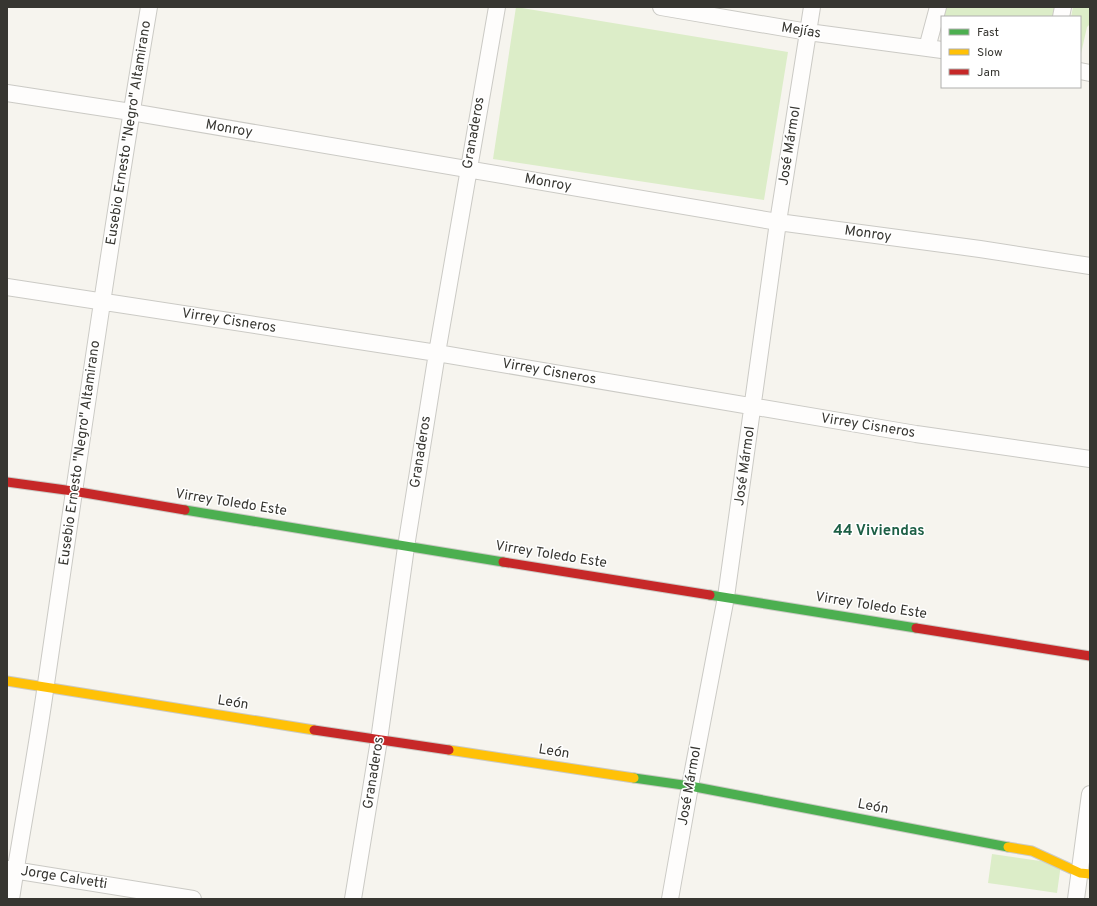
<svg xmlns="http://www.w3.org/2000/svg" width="1097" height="906" font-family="Overpass,sans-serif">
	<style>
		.green { fill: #dcedc8 }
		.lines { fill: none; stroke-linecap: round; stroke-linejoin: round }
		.street-casing { stroke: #cbcac5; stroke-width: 18 }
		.fast-casing { stroke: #cbcac5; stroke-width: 11 }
		.slow-casing { stroke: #cbcac5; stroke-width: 11 }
		.jam-casing { stroke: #cbcac5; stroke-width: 11 }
		.street { stroke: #fefdfc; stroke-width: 16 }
		.fast { stroke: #4caf50; stroke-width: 9 }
		.slow { stroke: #ffc107; stroke-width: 9 }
		.jam { stroke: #c62828; stroke-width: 9 }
		.labels { text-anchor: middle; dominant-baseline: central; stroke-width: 3; stroke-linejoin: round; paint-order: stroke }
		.street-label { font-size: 14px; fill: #373631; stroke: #fff }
		.neighbourhood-label { font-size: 15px; font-weight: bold; fill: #1d5f45; stroke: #fff }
	</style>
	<rect width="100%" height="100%" fill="#f6f4ee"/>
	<!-- green -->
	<path class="green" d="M516 7 788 52 764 200 493 159Z
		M945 7H1056L1054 17H942Z
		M1073 7H1090V24L1087 27 1080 58V17H1071Z
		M992 854 1061 864 1057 893 988 883Z"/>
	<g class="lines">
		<!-- street casing -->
		<g class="street-casing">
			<path id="street" d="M661 7 808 32 942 50
				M1061 17 1063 7
				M927 48 938 7
				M1080 71 1090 73
				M7 93 131 112 778 222 980 249 1090 266
				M7 287 437 353 916 434 1090 459
				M7 869 193 899
				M11 899C22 827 36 756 46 684 79 458 111 232 149 7
				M353 899 379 740 406 547 437 353 497 7
				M670 899 690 786 726 597 778 222 812 7
				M1076 899 1090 794"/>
		</g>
		<!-- fast casing -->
		<g class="fast-casing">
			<path id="fast" d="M185 510 503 562
				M710 595 916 628
				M634 778 690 786 1008 847"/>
		</g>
		<!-- slow casing -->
		<g class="slow-casing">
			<path id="slow" d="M7 681 314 730
				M449 750 634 778
				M1008 847 1032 851 1080 873 1090 874"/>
		</g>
		<!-- jam casing -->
		<g class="jam-casing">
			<path id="jam" d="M7 482 73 491 185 510
				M503 562 710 595
				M916 628 1090 656
				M314 730 449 750"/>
		</g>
		<!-- street -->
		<use href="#street" class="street"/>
		<!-- fast -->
		<use href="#fast" class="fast"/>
		<!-- slow -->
		<use href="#slow" class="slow"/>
		<!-- jam -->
		<use href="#jam" class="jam"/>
	</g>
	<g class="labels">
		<!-- street labels -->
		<g class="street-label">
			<text transform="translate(801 31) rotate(9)">Mejías</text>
			<text transform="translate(229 129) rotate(10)">Monroy</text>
			<text transform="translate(129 133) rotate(-81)">Eusebio Ernesto "Negro" Altamirano</text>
			<text transform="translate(474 133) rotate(-80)">Granaderos</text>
			<text transform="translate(790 146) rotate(-81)">José Mármol</text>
			<text transform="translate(548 183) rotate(10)">Monroy</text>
			<text transform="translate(868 234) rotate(8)">Monroy</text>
			<text transform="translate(229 321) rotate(9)">Virrey Cisneros</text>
			<text transform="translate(549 372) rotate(10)">Virrey Cisneros</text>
			<text transform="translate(868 426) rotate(9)">Virrey Cisneros</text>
			<text transform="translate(421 452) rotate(-81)">Granaderos</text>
			<text transform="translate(80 453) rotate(-82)">Eusebio Ernesto "Negro" Altamirano</text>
			<text transform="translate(745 466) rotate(-82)">José Mármol</text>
			<text transform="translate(231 503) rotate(9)">Virrey Toledo Este</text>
			<text transform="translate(551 555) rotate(9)">Virrey Toledo Este</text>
			<text transform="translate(871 606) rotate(9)">Virrey Toledo Este</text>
			<text transform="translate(233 703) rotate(9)">León</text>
			<text transform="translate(554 752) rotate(9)">León</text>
			<text transform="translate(374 773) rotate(-81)">Granaderos</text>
			<text transform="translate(690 786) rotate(-80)">José Mármol</text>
			<text transform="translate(873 807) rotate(11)">León</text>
			<text transform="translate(64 878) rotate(9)">Jorge Calvetti</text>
		</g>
		<!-- neighbourhood labels -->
		<g class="neighbourhood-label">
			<text x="879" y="531">44 Viviendas</text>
		</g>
	</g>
	<!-- border -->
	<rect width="1097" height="906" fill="none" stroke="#373631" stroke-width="16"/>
	<!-- legend -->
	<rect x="941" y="16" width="140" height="72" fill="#ffffff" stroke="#afafad"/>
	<rect x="949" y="29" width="20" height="6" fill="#4caf50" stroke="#afafad"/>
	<text x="977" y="36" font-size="12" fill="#373631">Fast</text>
	<rect x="949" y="49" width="20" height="6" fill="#ffc107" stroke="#afafad"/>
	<text x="977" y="56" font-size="12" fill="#373631">Slow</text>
	<rect x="949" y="69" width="20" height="6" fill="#c62828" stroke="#afafad"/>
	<text x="977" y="76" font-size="12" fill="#373631">Jam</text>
</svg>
